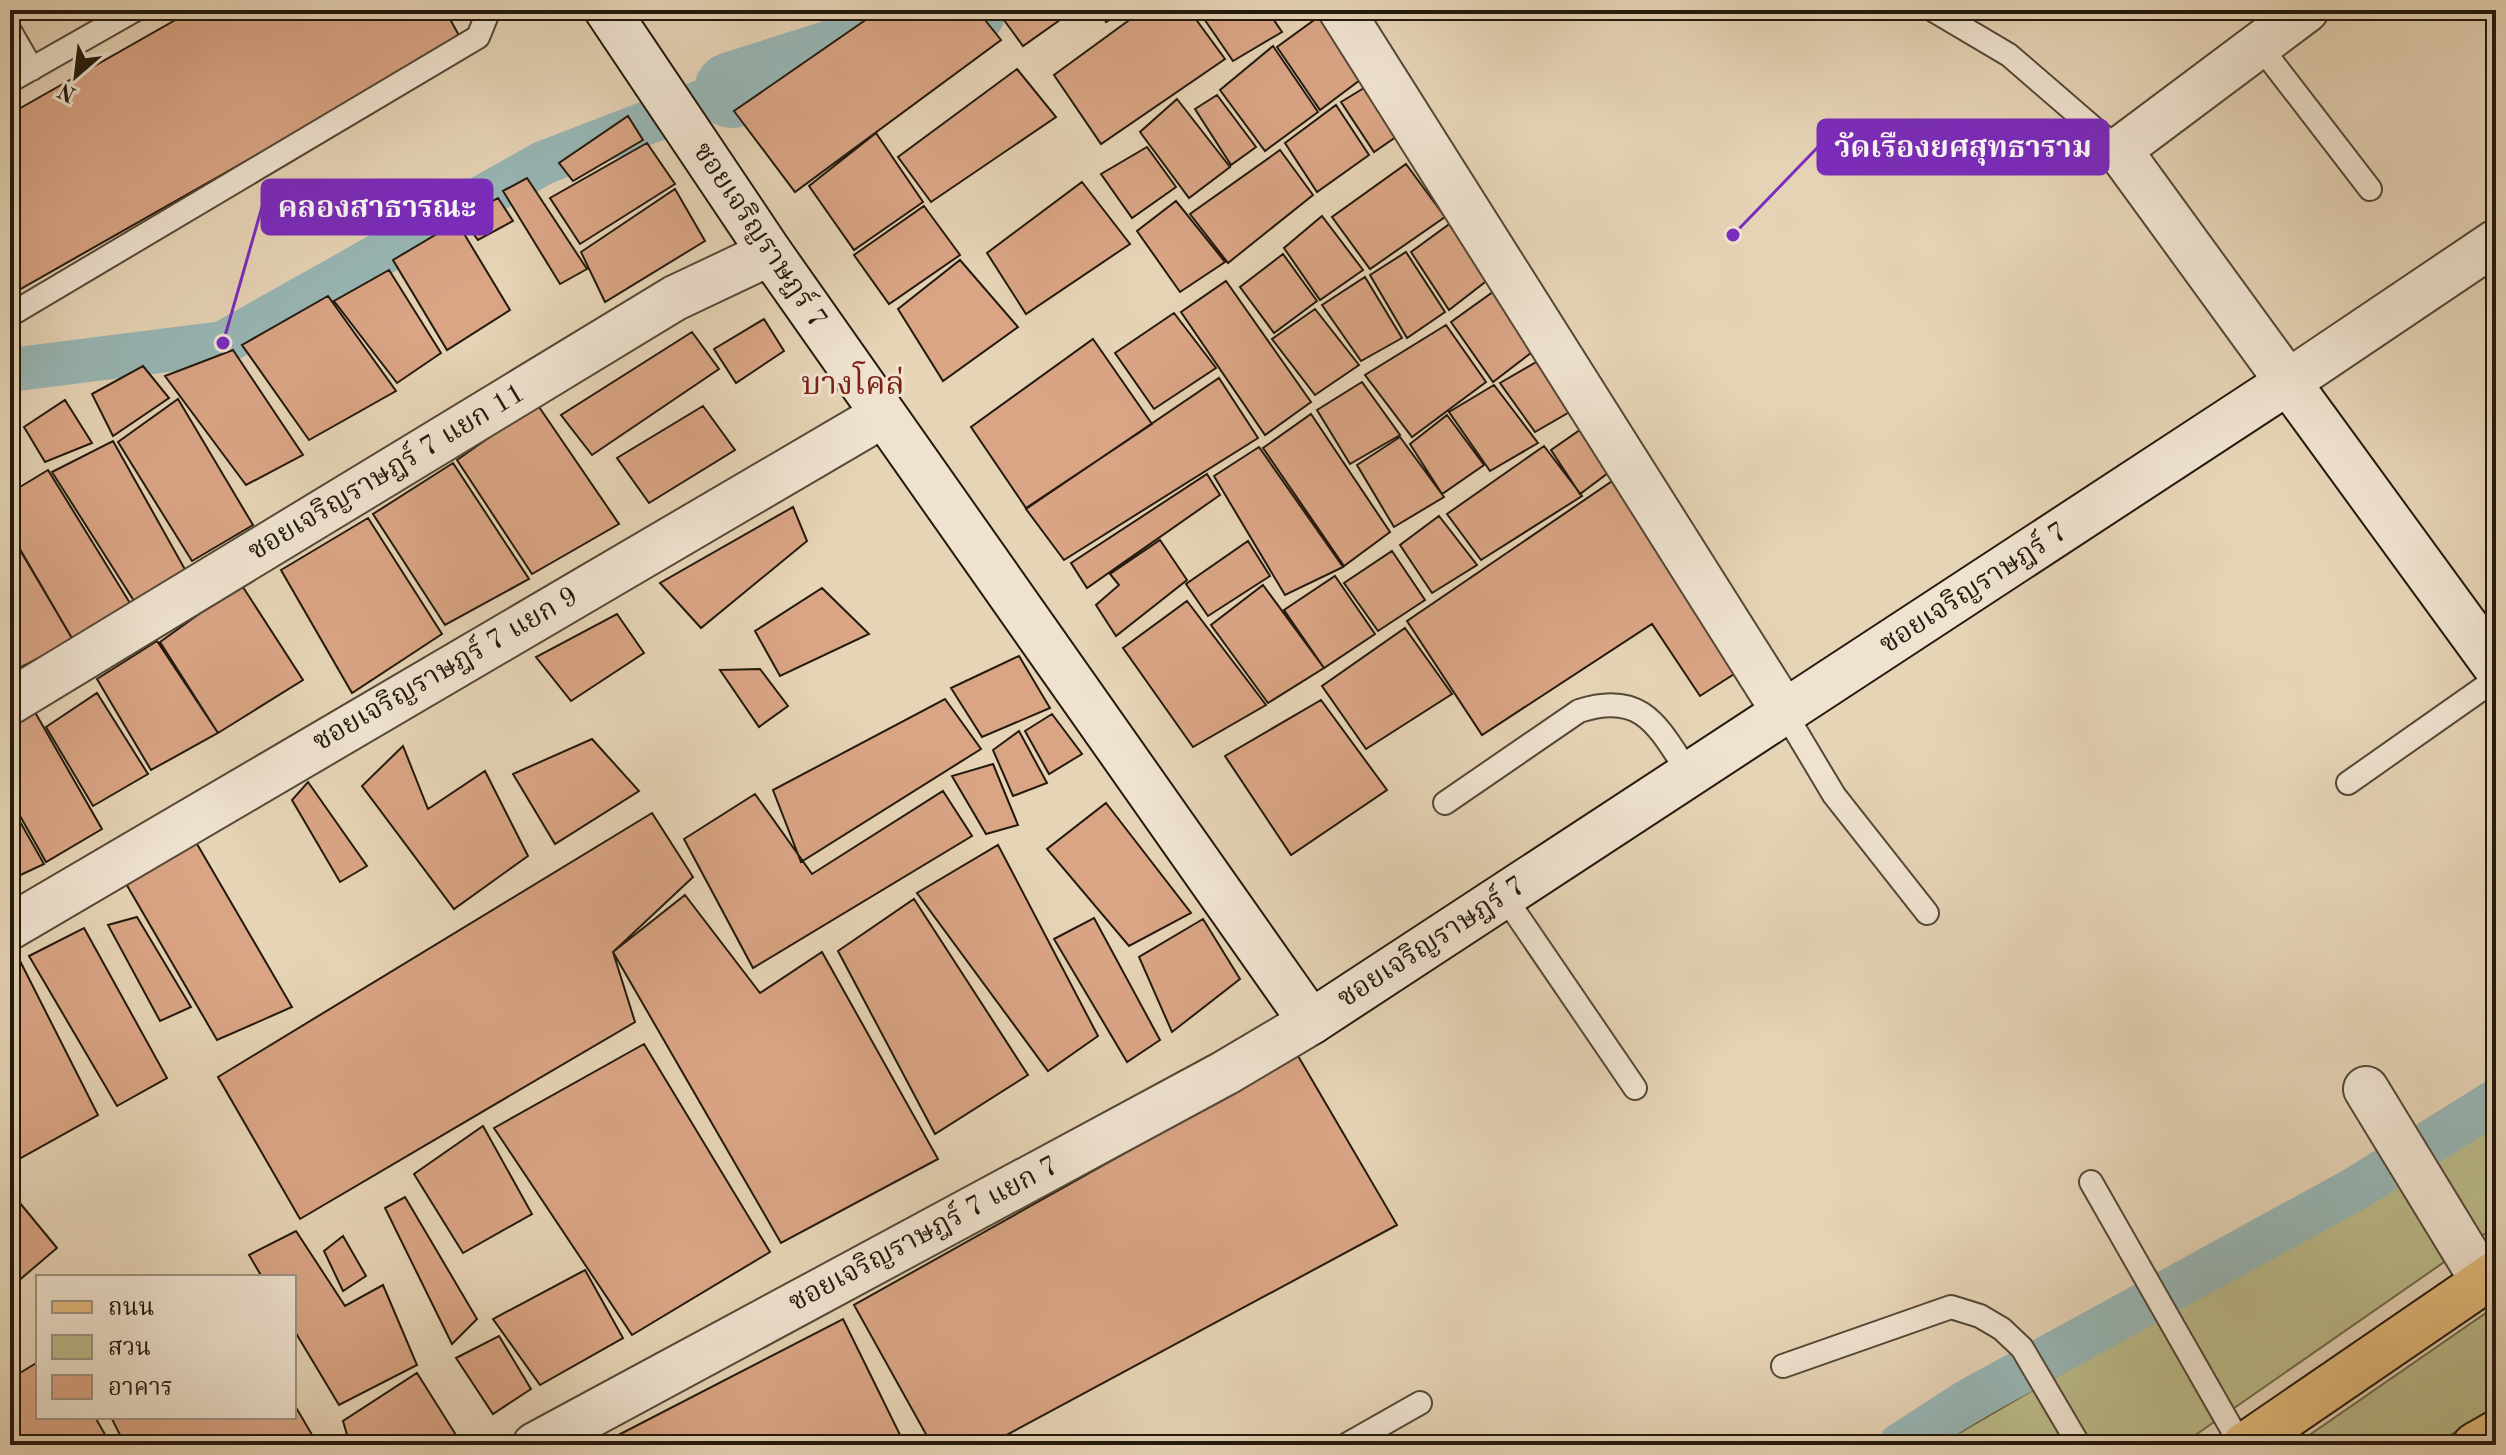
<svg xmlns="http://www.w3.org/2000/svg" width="2506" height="1455" font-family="'Old Standard TT','Noto Serif Thai',serif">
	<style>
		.green { fill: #bbbb8a; stroke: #6f6a4b; stroke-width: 2 }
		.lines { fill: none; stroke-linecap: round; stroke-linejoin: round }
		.canal { stroke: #98b7b6; stroke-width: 44 }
		.river { stroke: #98b7b6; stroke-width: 76 }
		.building { fill: #daa585; stroke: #23190c; stroke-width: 2 }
		.lane-casing { stroke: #544836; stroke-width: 26 }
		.street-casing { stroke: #544836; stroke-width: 48 }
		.secondary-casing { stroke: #23190c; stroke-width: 48 }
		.primary-casing { stroke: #23190c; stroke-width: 48 }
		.lane { stroke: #efe3d0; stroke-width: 22 }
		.street { stroke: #efe3d0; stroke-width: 44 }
		.secondary { stroke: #efe3d0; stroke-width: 44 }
		.primary { stroke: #e3ba7b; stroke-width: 44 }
		.labels { text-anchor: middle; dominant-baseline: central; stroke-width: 6; stroke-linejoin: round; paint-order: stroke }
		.street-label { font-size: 28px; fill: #23190c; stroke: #efe3d0 }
		.quarter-label { font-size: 32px; fill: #7a1f14; stroke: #efe3d0 }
		.leader { fill: none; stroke: #7b2cbf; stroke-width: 3 }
		.callout-dot { fill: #7b2cbf; stroke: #efe3d0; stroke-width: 3 }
		.callout { fill: #7b2cbf; stroke: #7b2cbf; stroke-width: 3 }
		.callout-label { font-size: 30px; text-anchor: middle; font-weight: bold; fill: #fff }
	</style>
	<rect width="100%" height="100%" fill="#e6d4b6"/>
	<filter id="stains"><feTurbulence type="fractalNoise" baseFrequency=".0025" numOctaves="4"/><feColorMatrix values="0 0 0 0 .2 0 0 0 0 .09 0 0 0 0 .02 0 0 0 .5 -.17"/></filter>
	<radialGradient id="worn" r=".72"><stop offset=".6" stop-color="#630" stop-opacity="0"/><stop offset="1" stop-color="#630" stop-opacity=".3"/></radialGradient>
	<!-- green -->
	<path class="green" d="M2496 1114V1226L2181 1445H1939L2394 1179Z
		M2496 1306V1409L2432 1445H2295Z"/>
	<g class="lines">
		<!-- canal -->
		<path class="canal" d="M10 370 223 343 543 163 732 90
			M1900 1445 1968 1401 2355 1189 2496 1101"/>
		<!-- river -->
		<path class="river" d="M732 90 949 21 968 10"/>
	</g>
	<!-- building -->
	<path class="building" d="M193 10H445L461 39 10 295V114Z
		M880 10H977L1001 40 795 192 734 111Z
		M1008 10H1074L1023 46 1001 16Z
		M1101 10H1127L1106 22Z
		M1143 10H1189L1225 59 1101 144 1054 75Z
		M1198 10H1267L1282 32 1233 61Z
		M1328 10 1372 71 1320 110 1277 47Z
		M1273 46 1318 112 1265 151 1220 90Z
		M1017 69 1056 117 931 202 898 157Z
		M1377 80 1409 128 1374 152 1341 102Z
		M1217 95 1256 147 1231 165 1195 109Z
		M1177 99 1230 167 1189 198 1140 132Z
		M1336 105 1369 155 1317 192 1285 143Z
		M628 116 643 140 573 181 559 163Z
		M876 133 923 202 854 250 809 186Z
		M647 143 675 184 580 244 550 198Z
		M1147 147 1176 187 1132 218 1101 174Z
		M1280 150 1313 195 1228 263 1190 214Z
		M1406 164 1445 217 1370 269 1332 217Z
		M527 178 587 269 560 284 503 191Z
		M1082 182 1130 244 1026 314 987 253Z
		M675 189 705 241 605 302 581 252Z
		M498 198 513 221 478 240 462 219Z
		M1176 201 1225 262 1180 292 1137 231Z
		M924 206 960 255 889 304 854 255Z
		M1322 216 1363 270 1320 300 1284 248Z
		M1459 217 1498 272 1449 310 1411 252Z
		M457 222 510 310 447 350 393 260Z
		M1406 252 1445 312 1407 338 1370 275Z
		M1283 254 1317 301 1274 333 1240 287Z
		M960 260 1018 327 943 381 898 309Z
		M389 270 441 353 397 383 334 301Z
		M1365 277 1402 338 1361 361 1322 305Z
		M1226 281 1311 402 1265 435 1181 312Z
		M1504 284 1540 346 1493 382 1451 322Z
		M328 296 396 391 309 440 242 345Z
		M1315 309 1359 365 1315 395 1272 339Z
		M1174 313 1216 368 1154 409 1115 353Z
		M764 319 784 351 736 383 714 349Z
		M1446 325 1486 382 1412 437 1365 375Z
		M692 332 719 369 592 455 561 415Z
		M1093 339 1152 424 1026 508 971 427Z
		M233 350 303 455 246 485 165 376Z
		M1550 354 1580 406 1535 432 1500 383Z
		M143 366 169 398 113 436 92 394Z
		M1219 378 1258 438 1064 560 1026 509Z
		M1362 382 1400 435 1350 464 1317 410Z
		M1494 385 1538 443 1490 471 1449 412Z
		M178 399 253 525 192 561 118 442Z
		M65 400 92 443 45 462 24 427Z
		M537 404 619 524 532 574 457 460Z
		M703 406 735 450 649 503 617 458Z
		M1311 414 1390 532 1344 566 1263 448Z
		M1447 415 1484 465 1442 494 1410 444Z
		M1590 423 1620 464 1580 494 1551 450Z
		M1400 437 1444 497 1394 527 1357 465Z
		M113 441 187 573 134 601 52 472Z
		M1544 446 1582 496 1481 560 1447 514Z
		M1259 447 1343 567 1285 595 1214 476Z
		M453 463 529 579 445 625 373 514Z
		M48 470 133 608 73 640 10 532V493Z
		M1624 473 1745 667 1700 696 1652 624 1482 735 1407 621Z
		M1207 474 1220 495 1087 588 1071 563Z
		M793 507 807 541 701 628 660 583Z
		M1439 516 1477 565 1432 593 1400 545Z
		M368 518 442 634 352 693 281 570Z
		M10 533 73 640 10 673Z
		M1160 540 1187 580 1116 636 1096 605 1119 585 1110 574Z
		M1248 541 1270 576 1208 616 1186 584Z
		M1392 551 1425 600 1378 631 1344 583Z
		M1335 576 1375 634 1324 668 1284 610Z
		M241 584 303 680 218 733 160 642Z
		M1263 585 1324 668 1268 703 1211 625Z
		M822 588 869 634 780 676 755 631Z
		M1187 601 1266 705 1193 747 1123 648Z
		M617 614 644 653 571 701 536 657Z
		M1405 628 1452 694 1366 749 1322 686Z
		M157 641 218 733 151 770 97 679Z
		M1019 656 1050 708 982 737 951 688Z
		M760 669 788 706 759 727 720 670Z
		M97 693 148 774 93 806 46 727Z
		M945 699 981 749 801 862 773 790Z
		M1321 700 1387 790 1291 855 1225 756Z
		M32 707 102 829 46 862 10 798V720Z
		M1052 714 1082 754 1049 774 1025 731Z
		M1019 731 1047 783 1013 796 993 750Z
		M592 739 639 791 555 844 513 774Z
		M403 746 428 809 485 771 528 856 454 909 362 786Z
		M993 764 1018 825 986 834 952 776Z
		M308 782 367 866 340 882 292 800Z
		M943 791 972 836 753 968 684 839 755 794 812 874Z
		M1106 803 1191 913 1129 946 1047 849Z
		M10 804 44 864 12 879 10 876Z
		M652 813 693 877 613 952 635 1022 300 1219 218 1077Z
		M190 832 292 1007 217 1040 125 882Z
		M998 845 1098 1036 1048 1071 917 893Z
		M685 895 760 993 822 952 938 1159 781 1243 613 952Z
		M914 899 1028 1075 935 1134 838 951Z
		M137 917 191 1007 160 1021 108 925Z
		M1094 918 1160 1040 1127 1062 1054 939Z
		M1203 919 1240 979 1172 1032 1139 957Z
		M84 928 167 1078 117 1106 29 956Z
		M16 953 98 1115 10 1164V957Z
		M644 1044 770 1252 632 1335 494 1128Z
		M1298 1056 1397 1225 988 1445H932L854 1305Z
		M483 1126 532 1214 463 1253 414 1174Z
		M10 1191 57 1248 10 1288Z
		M405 1197 477 1319 452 1344 385 1208Z
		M296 1231 345 1306 383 1285 417 1365 339 1405 294 1330V1277H262L249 1255Z
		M343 1236 366 1276 343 1291 324 1251Z
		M585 1270 623 1338 540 1385 493 1319Z
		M843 1319 905 1445H599Z
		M499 1336 531 1389 493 1414 456 1358Z
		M38 1362V1417H95L111 1445H10V1379Z
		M417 1373 456 1435 435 1445H350L343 1421Z
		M294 1404 318 1445H125L111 1417H294Z"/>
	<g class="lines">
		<!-- lane casing -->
		<g class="lane-casing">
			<path id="lane" d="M1933 10 2009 55 2119 150
				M10 31 32 69
				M2259 45 2370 189
				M10 81 135 10
				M10 315 478 37 489 10
				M1785 713 1834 795 1927 913
				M2348 783 2496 679
				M1445 803 1579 711C1643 690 1658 727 1690 775
				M1504 896 1635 1088
				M2091 1182 2241 1445
				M1783 1366 1951 1307 1980 1316 2002 1329 2022 1348 2079 1445
				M1346 1445 1420 1403"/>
		</g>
		<!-- street casing -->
		<g class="street-casing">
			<path id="street" d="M1341 10 1785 713
				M2306 10 2119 150 2288 382 2496 242
				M10 702 675 298 770 253
				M10 927 883 415
				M2366 1089 2483 1281
				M535 1445 1225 1073 1311 1022"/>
		</g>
		<!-- secondary casing -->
		<g class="secondary-casing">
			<path id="secondary" d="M607 10 770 253 1311 1022 2288 382 2496 667"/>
		</g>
		<!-- primary casing -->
		<g class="primary-casing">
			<path id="primary" d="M2245 1445 2496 1273
				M2475 1445 2496 1433"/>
		</g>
		<!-- lane -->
		<use href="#lane" class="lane"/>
		<!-- street -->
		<use href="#street" class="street"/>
		<!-- secondary -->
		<use href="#secondary" class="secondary"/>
		<!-- primary -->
		<use href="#primary" class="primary"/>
	</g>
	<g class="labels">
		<!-- street labels -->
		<g class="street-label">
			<text transform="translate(759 236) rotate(56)">ซอยเจริญราษฎร์ 7</text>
			<text transform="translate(387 473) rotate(-31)">ซอยเจริญราษฎร์ 7 แยก 11</text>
			<text transform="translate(1974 589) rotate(-33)">ซอยเจริญราษฎร์ 7</text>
			<text transform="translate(446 670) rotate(-30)">ซอยเจริญราษฎร์ 7 แยก 9</text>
			<text transform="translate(1432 943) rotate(-33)">ซอยเจริญราษฎร์ 7</text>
			<text transform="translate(924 1235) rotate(-28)">ซอยเจริญราษฎร์ 7 แยก 7</text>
		</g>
		<!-- quarter labels -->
		<g class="quarter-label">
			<text x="853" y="386">บางโคล่</text>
		</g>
	</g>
	<!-- callouts -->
	<path class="leader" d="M1733 235L1818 147M223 343L262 207"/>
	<g class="callout-dot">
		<circle cx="1733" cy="235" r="8"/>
		<circle cx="223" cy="343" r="8"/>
	</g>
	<g class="callout">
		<rect x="1818" y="120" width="290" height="54" rx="8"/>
		<rect x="262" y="180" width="230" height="54" rx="8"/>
	</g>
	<g class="callout-label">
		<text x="1963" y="157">วัดเรืองยศสุทธาราม</text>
		<text x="377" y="217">คลองสาธารณะ</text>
	</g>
	<!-- margin -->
	<rect width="2506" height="1455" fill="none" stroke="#e6d4b6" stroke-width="40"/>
	<rect x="12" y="12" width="2482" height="1431" fill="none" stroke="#23190c" stroke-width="4"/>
	<rect x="20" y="20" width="2466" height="1415" fill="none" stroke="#23190c" stroke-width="2"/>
	<!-- legend -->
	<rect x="36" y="1275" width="260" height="144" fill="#efe3d0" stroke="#9d9282" stroke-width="2"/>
	<rect x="52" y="1301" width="40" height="12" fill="#e3ba7b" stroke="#9d9282" stroke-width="2"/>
	<text x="108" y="1315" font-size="24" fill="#23190c">ถนน</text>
	<rect x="52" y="1335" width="40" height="24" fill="#bbbb8a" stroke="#9d9282" stroke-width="2"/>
	<text x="108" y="1355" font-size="24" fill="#23190c">สวน</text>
	<rect x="52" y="1375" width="40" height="24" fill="#daa585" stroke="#9d9282" stroke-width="2"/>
	<text x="108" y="1395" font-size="24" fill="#23190c">อาคาร</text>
	<!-- north arrow -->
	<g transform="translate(76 76) rotate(208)" stroke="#efe3d0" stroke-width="6" paint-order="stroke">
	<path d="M0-6L14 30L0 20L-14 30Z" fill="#23190c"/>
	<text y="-12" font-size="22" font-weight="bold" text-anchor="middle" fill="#23190c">N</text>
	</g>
	<rect width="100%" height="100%" filter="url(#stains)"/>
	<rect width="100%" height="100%" fill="url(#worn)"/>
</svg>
